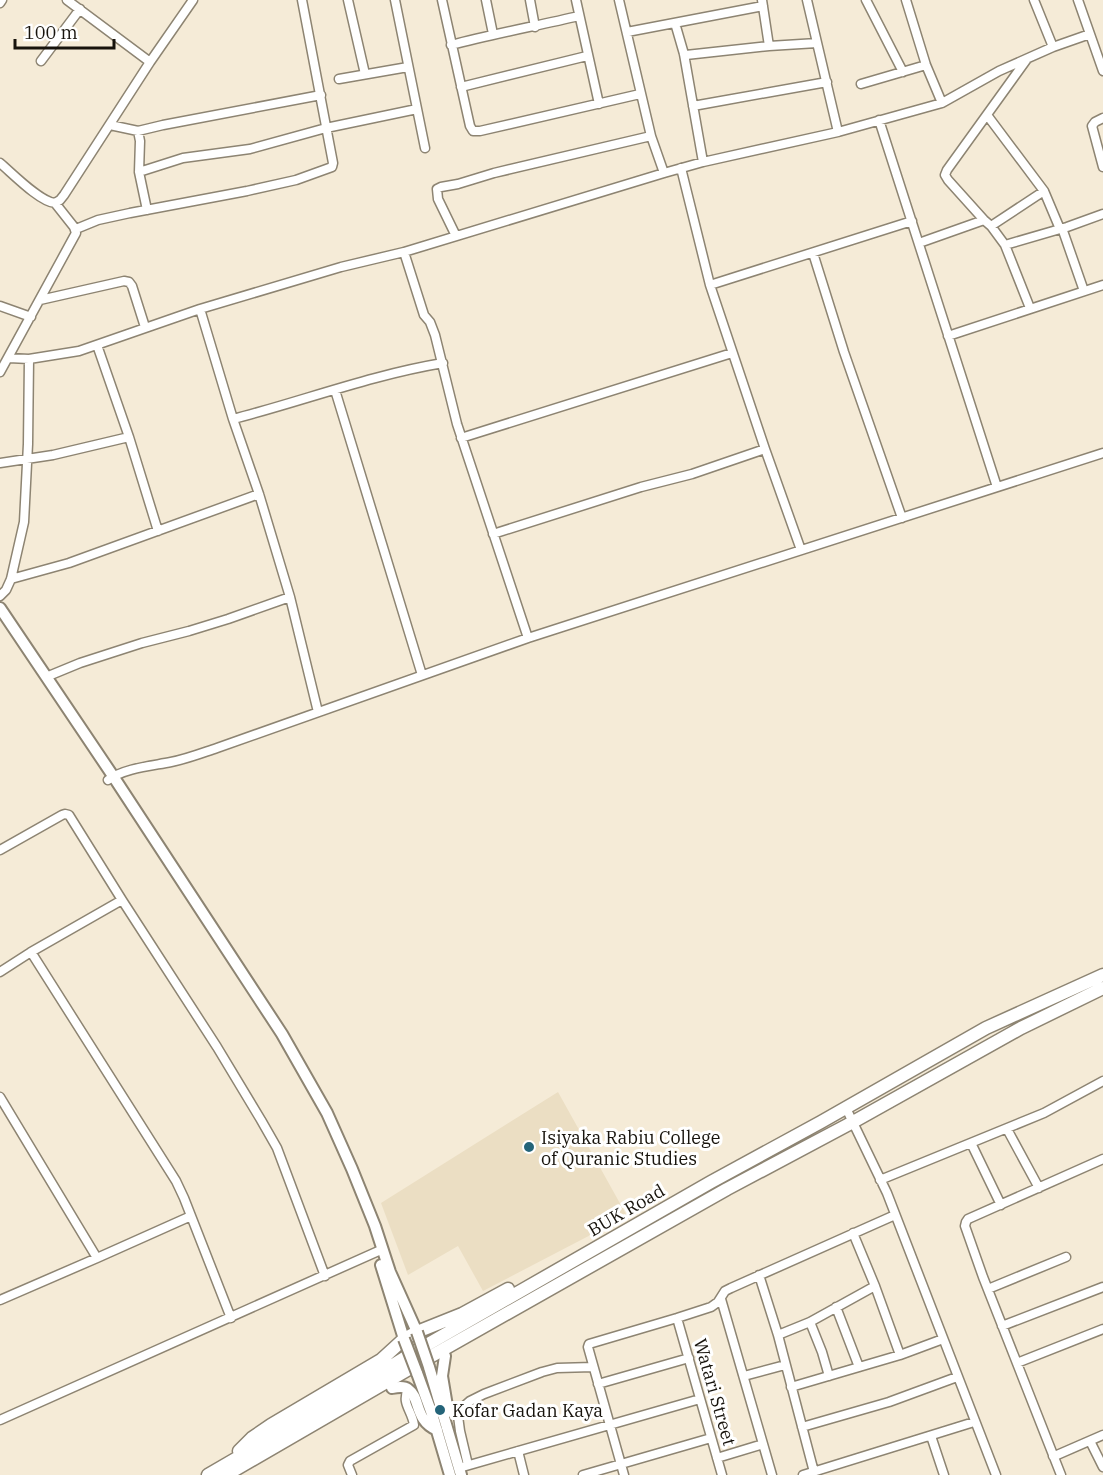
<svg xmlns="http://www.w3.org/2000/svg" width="1103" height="1475" font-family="'IBM Plex Serif',serif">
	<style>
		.built { fill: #ebdec3 }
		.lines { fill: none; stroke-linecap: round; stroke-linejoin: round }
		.street-casing { stroke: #8d8472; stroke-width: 11 }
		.secondary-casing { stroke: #8d8472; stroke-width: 14 }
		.primary-casing { stroke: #8d8472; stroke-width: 15 }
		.street { stroke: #fff; stroke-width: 8 }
		.secondary { stroke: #fff; stroke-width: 10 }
		.primary { stroke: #fff; stroke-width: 12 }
		.secondary-bridge-casing { stroke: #8d8472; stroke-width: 14; stroke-linecap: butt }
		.secondary-bridge { stroke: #fff; stroke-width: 10 }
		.poi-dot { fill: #246479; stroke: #fff; stroke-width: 2 }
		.labels { text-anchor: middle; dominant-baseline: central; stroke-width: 6; stroke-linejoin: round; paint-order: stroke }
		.poi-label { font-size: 18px; fill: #17130c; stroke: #fff; text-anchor: start }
		.street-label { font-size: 18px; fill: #17130c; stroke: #fff }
	</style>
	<rect width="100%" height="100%" fill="#f5ebd7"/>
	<!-- built -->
	<path class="built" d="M558 1092 627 1216 483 1291 458 1246 408 1275 381 1203Z"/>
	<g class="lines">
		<!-- street casing -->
		<g class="street-casing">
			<path id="street" d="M67 0 150 62
				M348 0 365 74
				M395 0 425 148
				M442 0 470 126 473 131H480L640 94
				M486 0 493 34
				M530 0 535 27
				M576 0 599 104
				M619 0 651 136 664 173
				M762 0 769 46
				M807 0 838 132
				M866 0 903 72
				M906 0 926 65 942 103
				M1034 0 1053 47
				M1078 0 1103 71
				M0 3 2 0
				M675 23 684 54 703 162
				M627 32 763 6
				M451 45C493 34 536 26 579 16
				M684 54 686 55 769 46 817 43
				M1027 59 947 170 945 175 948 180 984 220 991 226 1005 245 1030 308
				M41 61 80 9
				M339 79 408 67
				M861 84 926 65
				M461 87 587 56
				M693 106 827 82
				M987 115 1044 191 1060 229
				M1103 118 1095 122 1092 126 1103 167
				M879 120 997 487
				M110 125 138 131 163 125 321 95
				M138 131 140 141 139 172 147 210
				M0 163C12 173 40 202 55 203L74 227 76 233 0 372
				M681 168 710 285 765 449 801 550
				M139 172 183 158 250 149 326 128 417 109
				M55 203 60 200 64 195 150 62 193 0
				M991 226 1044 191
				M1062 228 1084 291
				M76 229 98 220 130 213 247 191 296 180 332 167 333 163 302 0
				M456 236 438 199 437 189 441 187 458 184 494 173 651 136
				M919 243 984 220
				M1005 245 1067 227 1103 214
				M404 252 424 315 430 322 435 335 457 424 528 638
				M813 253 844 352 902 518
				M710 285 912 221
				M40 300 124 281 129 282 132 286 145 327
				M0 306 31 317
				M200 309 233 419 259 494 290 597 318 712
				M948 336 1103 285
				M97 345 129 437 158 531
				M9 358 29 359 79 351 200 309 341 267 404 252 664 173 703 162 838 132 942 103 999 71 1053 47 1090 34
				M335 390 422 675
				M233 419C303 401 371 375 443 363
				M461 438 732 353
				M0 463 53 455 129 437
				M493 534 641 487 692 474 765 449
				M11 579 69 563 259 494
				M0 596 6 590 11 579 24 522 28 444 29 359
				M46 677 80 663 142 643 189 631 228 619 290 597
				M108 780C125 768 151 766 171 762 187 759 202 753 217 748L528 638 1103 453
				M0 850 62 815 65 814 69 815 122 900 217 1047 261 1120 277 1148 325 1276
				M31 952 176 1181 184 1198 231 1318
				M0 972 31 952 122 900
				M0 1097 97 1258
				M846 1108 887 1193 996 1475
				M1007 1129 1039 1188
				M971 1143 1001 1205
				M880 1180 1044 1113 1103 1081
				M853 1233 875 1286 900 1355
				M759 1275 778 1335 814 1472
				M988 1289 1066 1257
				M721 1299 772 1475
				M0 1300 97 1258 191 1216
				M836 1307 859 1367
				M677 1318 722 1475
				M810 1322 822 1352 829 1376
				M1002 1326 1103 1287
				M778 1335 810 1322 875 1286
				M1017 1363 1103 1329
				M744 1376 785 1365
				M598 1384 689 1358
				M791 1387 900 1355 943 1339
				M0 1420 383 1249
				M802 1427 889 1402 957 1377
				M931 1436 944 1475
				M1090 1441 1103 1467
				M518 1451 524 1475
				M1053 1456 1057 1455 1103 1435
				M717 1458 763 1444
				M468 1465 460 1431 458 1416 462 1408 470 1401 484 1394 542 1372 557 1368 593 1367
				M459 1468 700 1399
				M352 1475 348 1465 350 1461 414 1425C412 1410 401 1404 408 1389
				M583 1475 711 1438
				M624 1475 588 1347 589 1344 677 1318 711 1307 718 1302 725 1291 731 1288 895 1215
				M803 1475 974 1422
				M1061 1475 983 1277 965 1226 966 1222 968 1219 1103 1159"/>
		</g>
		<!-- secondary casing -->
		<g class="secondary-casing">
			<path id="secondary" d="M0 608 113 776 282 1034 327 1113 352 1169 375 1226 390 1272 417 1332
				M381 1265 404 1339
				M445 1356 442 1376 448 1412
				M429 1367 461 1475
				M417 1373 432 1414 450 1475
				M392 1388C397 1387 404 1386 408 1389 421 1398 414 1420 437 1430"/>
		</g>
		<!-- primary casing -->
		<g class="primary-casing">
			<path id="primary" d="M239 1451 252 1438 271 1425 381 1360 404 1339 417 1332 462 1314 508 1289
				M208 1475 330 1404 409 1355 711 1182 821 1122 986 1028 1103 975
				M226 1475 414 1366 727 1189 853 1122 1021 1028 1103 988"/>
		</g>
		<!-- street -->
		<use href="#street" class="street"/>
		<!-- secondary -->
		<use href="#secondary" class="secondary"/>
		<!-- primary -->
		<use href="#primary" class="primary"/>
		<!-- secondary-bridge casing -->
		<g class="secondary-bridge-casing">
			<path id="secondary-bridge" d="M417 1332 429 1367
				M404 1339 417 1373"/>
		</g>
		<!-- secondary-bridge -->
		<use href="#secondary-bridge" class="secondary-bridge"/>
	</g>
	<!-- markers -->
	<g class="poi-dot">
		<circle cx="529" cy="1147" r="6"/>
		<circle cx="440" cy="1410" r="6"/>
	</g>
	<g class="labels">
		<!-- poi labels -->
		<g class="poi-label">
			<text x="541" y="1137">Isiyaka Rabiu College<tspan x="541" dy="21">of Quranic Studies</tspan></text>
			<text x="452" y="1410">Kofar Gadan Kaya</text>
		</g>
		<!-- street labels -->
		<g class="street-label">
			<text transform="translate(626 1210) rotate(-30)">BUK Road</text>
			<text transform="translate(715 1392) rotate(74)">Watari Street</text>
		</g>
	</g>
	<!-- scale -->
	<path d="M15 39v9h99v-9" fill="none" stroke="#17130c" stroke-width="3"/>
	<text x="24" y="39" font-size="18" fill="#17130c" stroke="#ffffff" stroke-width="4.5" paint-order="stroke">100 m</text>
</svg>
